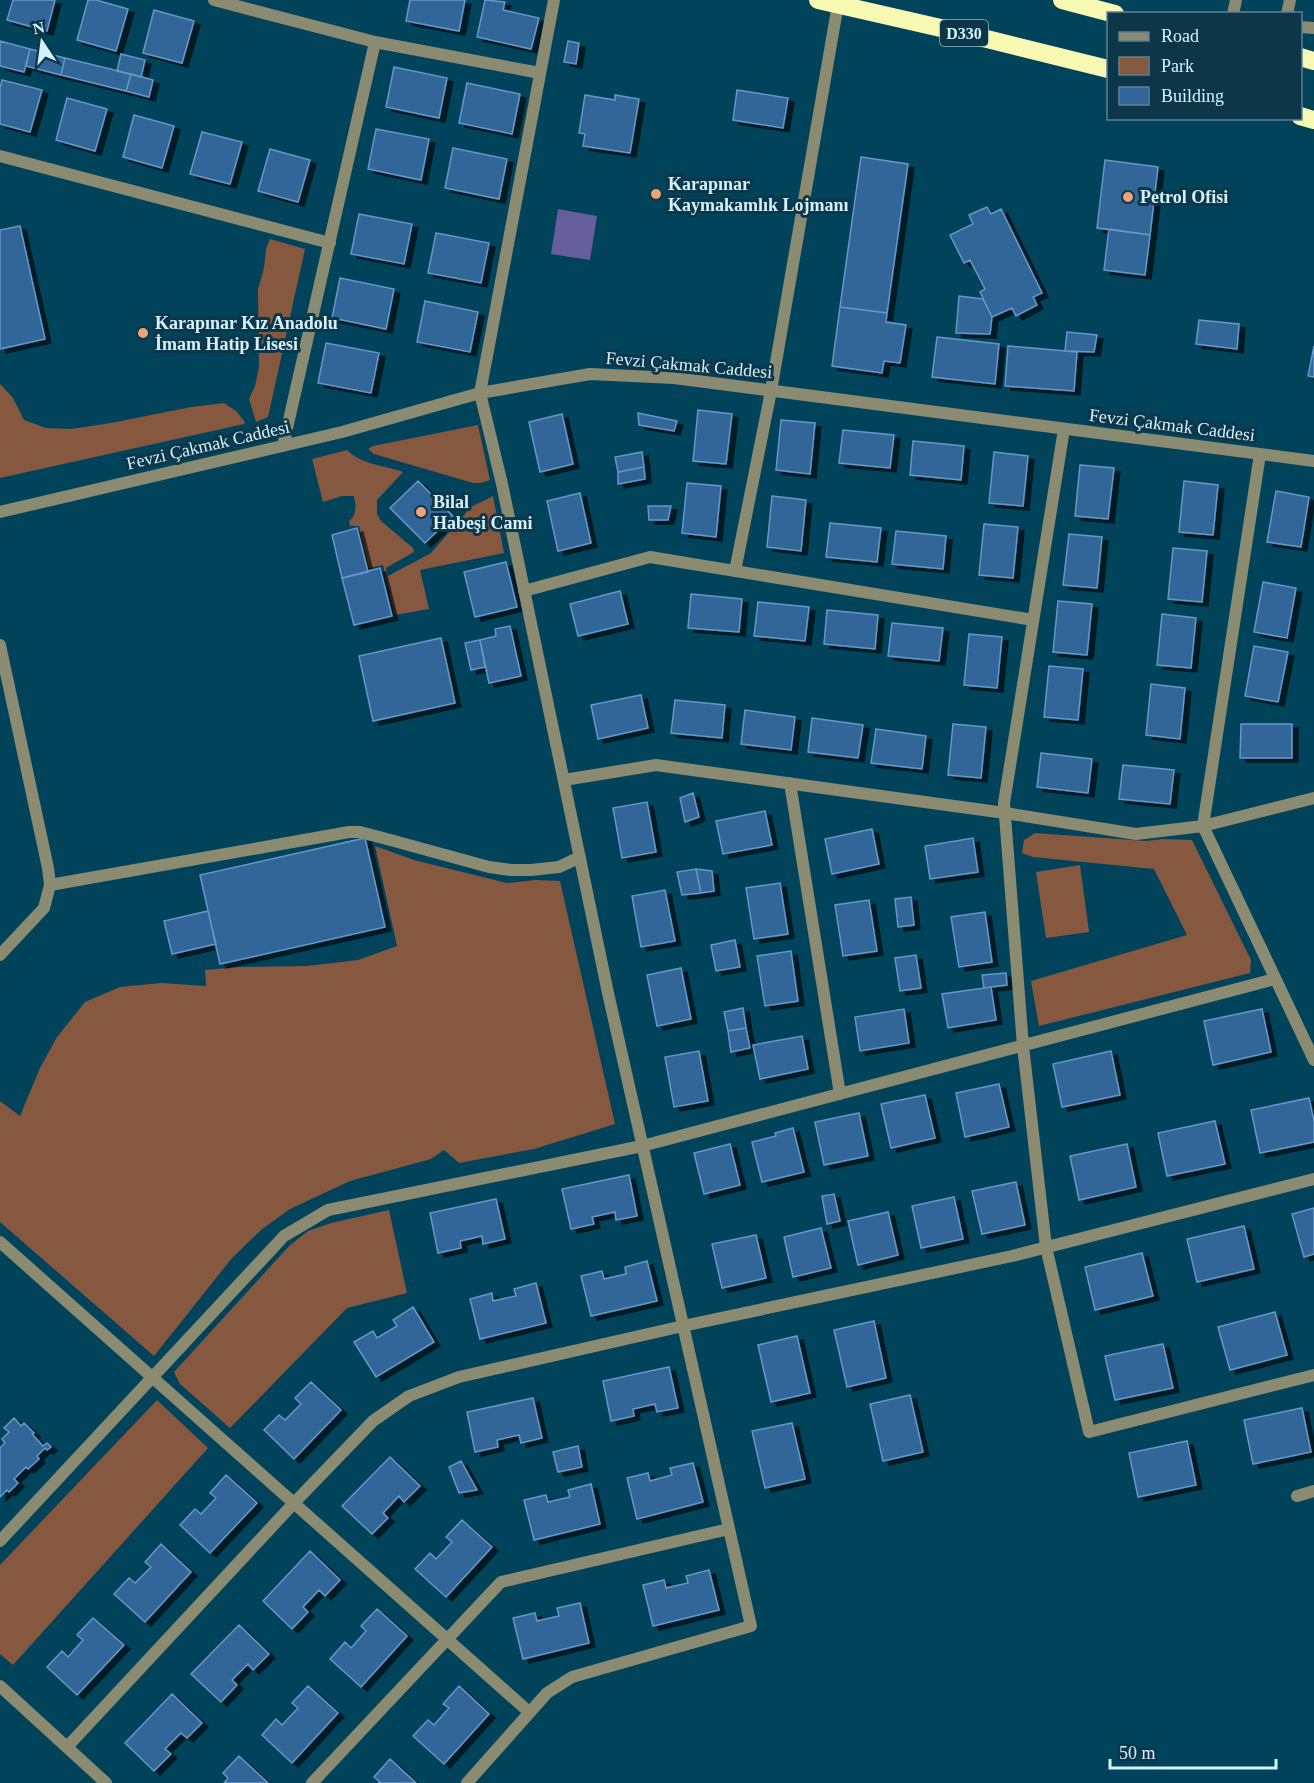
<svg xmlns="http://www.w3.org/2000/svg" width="1314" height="1783" font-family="'Times New Roman',serif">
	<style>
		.green { fill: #86583f }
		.water { fill: #675e9d }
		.building { fill: #306698; stroke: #6697c7; stroke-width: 1.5; filter: url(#shadow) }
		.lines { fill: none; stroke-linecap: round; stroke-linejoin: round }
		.street { stroke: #8a8b70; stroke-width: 12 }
		.highway { stroke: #f7f8b2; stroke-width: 18 }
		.poi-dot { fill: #f0a278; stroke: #0d3748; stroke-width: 2 }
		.labels { text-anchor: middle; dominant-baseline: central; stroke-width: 6; stroke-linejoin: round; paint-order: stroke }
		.shield { fill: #0d3748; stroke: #98b9c8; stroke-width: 1.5 }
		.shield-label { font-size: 16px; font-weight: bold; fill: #d4f1ff }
		.poi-label { font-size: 18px; font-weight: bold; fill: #d4f1ff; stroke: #0d3748; text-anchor: start }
		.street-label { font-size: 18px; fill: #d4f1ff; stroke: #0d3748 }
	</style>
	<defs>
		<filter id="shadow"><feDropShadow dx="6" dy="4" stdDeviation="0" flood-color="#0009"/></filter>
	</defs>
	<rect width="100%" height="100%" fill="#00435a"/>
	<!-- green -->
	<path class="green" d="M270 239 305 249 268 417 256 422 249 399 255 386 259 367 258 289 264 268 266 249Z
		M0 384 13 398 24 420 46 428 71 429 111 423 191 407 224 403 236 411 245 422 244 424 0 478Z
		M478 425 490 480 481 483H473L374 454 368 449 373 446Z
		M347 450C362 465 384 465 403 472L377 500V514L381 521 413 548 414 552 386 568 388 576 431 553 471 507 493 496 504 553 420 570 429 609 395 615 383 565 369 568 359 526H350L349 521C357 515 356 506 354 496H342L323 502 312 459Z
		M1035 833 1146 841 1163 839 1192 840 1251 960 1250 973 1039 1026 1031 981 1187 935 1154 869 1033 857 1022 853 1024 840Z
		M375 846 414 860 507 883 535 880 560 881 615 1124 534 1149 459 1163 444 1150 431 1159 350 1181 290 1209 261 1230 232 1258 154 1356 0 1222V1101L20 1116 40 1068 57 1037 85 1002 120 987 161 983 206 986 205 970 239 967 307 966 358 960 397 946Z
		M1080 865 1089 932 1046 938 1036 872Z
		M389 1210 407 1293 347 1308 230 1428 180 1384 174 1372 290 1245 308 1231 331 1223Z
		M157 1400 208 1448 13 1665 0 1654V1565Z"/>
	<!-- water -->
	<path class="water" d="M558 209 597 216 590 260 551 254Z"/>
	<!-- building -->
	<path class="building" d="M13 0H55L47 31 7 20Z
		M88 0H96L128 9 116 51 77 40Z
		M410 0H465L459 31 406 21Z
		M485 0 505 2 503 10 539 18 531 49 477 37Z
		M154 10 194 21 182 63 143 53Z
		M0 41 30 49 24 72 0 66Z
		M568 41 579 43 576 64 564 62Z
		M30 49 65 58 61 75 26 66Z
		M121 54 145 60 141 77 117 71Z
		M65 58 131 74 126 91 61 75Z
		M394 67 447 78 439 118 386 107Z
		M131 74 153 80 149 97 126 91Z
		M2 80 42 90 30 132 0 124V88Z
		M467 83 520 94 512 134 459 123Z
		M737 90 788 98 783 128 733 120Z
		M585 95 615 100V95L639 99 630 153 583 146 585 134 579 133Z
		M67 98 107 109 95 151 56 140Z
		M134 115 174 126 162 168 123 157Z
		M376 129 429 139 421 180 368 169Z
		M202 132 242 142 230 184 190 174Z
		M453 148 507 159 499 199 445 188Z
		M270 149 310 160 298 202 258 191Z
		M861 157 908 164 887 313 840 307Z
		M1105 160 1158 167 1150 235 1097 228Z
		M987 207 991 214 1001 209 1042 293 1033 297 1037 305 1016 316 1012 308 992 317 980 292 985 289 970 260 964 263 950 235 973 224 969 215Z
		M359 214 412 224 404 264 351 254Z
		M20 226 45 339 0 349V230Z
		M1109 229 1150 235 1145 275 1104 270Z
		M436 233 489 243 481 283 428 273Z
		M340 278 394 289 386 329 332 318Z
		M959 296 983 299 992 317 990 334 956 333Z
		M425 301 478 312 470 352 417 342Z
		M840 307 887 313 886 322 906 325 900 363 884 361 882 373 832 366Z
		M1199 320 1239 324 1237 349 1196 344Z
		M1067 332 1097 335 1094 352 1065 351Z
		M937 337 999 344 995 384 932 377Z
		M326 343 379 353 371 393 318 383Z
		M1008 346 1077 352 1074 391 1005 386Z
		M1314 346V377L1308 376Z
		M698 410 732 414 726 464 693 461Z
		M638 413 677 421 674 431 639 425Z
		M562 414 573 464 540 472 529 422Z
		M781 420 815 423 810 474 776 470Z
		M843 430 894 435 890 468 839 463Z
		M913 441 964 446 961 480 910 475Z
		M642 452 644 467 618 472 615 457Z
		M994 452 1028 456 1023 506 989 503Z
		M1080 465 1114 468 1108 519 1075 516Z
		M644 467 645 479 618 484V472Z
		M418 481 453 516 425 543 390 508Z
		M1184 481 1218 485 1213 535 1179 532Z
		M687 483 721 486 716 537 682 533Z
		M1276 491 1309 497 1301 547 1267 542Z
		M580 493 591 543 558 551 547 501Z
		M772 496 806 500 801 551 767 547Z
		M648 506H671L668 520H649Z
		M830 523 881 528 877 562 826 557Z
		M984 524 1018 527 1013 578 979 575Z
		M357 528 368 572 342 578 332 535Z
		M896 531 946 536 943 569 892 564Z
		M1069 534 1102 537 1097 588 1063 585Z
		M1173 548 1207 551 1202 602 1168 599Z
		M506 562 517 607 475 617 464 572Z
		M380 568 392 616 354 625 342 578Z
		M1263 582 1296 588 1287 638 1254 632Z
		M620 591 628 624 578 636 570 604Z
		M691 594 742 599 739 632 688 628Z
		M1058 601 1092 604 1087 655 1053 652Z
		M758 602 809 607 805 641 754 636Z
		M827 610 878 615 875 649 824 644Z
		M1162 614 1196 618 1191 668 1157 665Z
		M892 623 943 628 939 661 888 656Z
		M510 626 521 676 489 683 480 640 496 636 495 629Z
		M969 634 1002 637 997 688 964 685Z
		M441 638 455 703 373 721 359 656Z
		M480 640 485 667 471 670 465 643Z
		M1254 646 1288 652 1278 702 1245 696Z
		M1049 666 1083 669 1078 720 1044 717Z
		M1151 684 1185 688 1180 739 1146 735Z
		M641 695 648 728 598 739 591 705Z
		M675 700 725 705 722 738 671 733Z
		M745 710 795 717 791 750 741 744Z
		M812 718 863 725 858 758 808 752Z
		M953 724 986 727 981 778 948 775Z
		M1241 724H1292V758H1240Z
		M876 729 926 736 922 769 871 763Z
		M1041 753 1092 759 1088 793 1037 787Z
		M1123 765 1174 770 1170 804 1119 799Z
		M693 793 699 817 685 822 680 798Z
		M647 802 656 852 622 858 613 808Z
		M765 811 772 845 723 854 716 821Z
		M872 829 879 864 832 874 825 839Z
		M365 838 385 927 220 964 200 875Z
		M973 838 978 872 930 879 925 846Z
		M696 869 701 893 682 895 677 872Z
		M696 869 712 871 714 891 701 893Z
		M780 883 788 934 754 939 746 888Z
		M665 890 675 941 641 947 632 896Z
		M911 897 914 925 898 927 895 899Z
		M869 900 877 951 843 956 835 905Z
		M208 911 216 944 172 954 164 921Z
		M985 912 992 962 959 967 951 917Z
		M735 940 740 967 716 971 711 945Z
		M791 951 798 1001 765 1006 757 956Z
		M916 955 921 988 900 991 895 958Z
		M681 968 691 1019 657 1026 647 975Z
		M1006 973 1007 985 984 988 982 975Z
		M991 987 996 1020 948 1028 942 994Z
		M743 1008 746 1028 728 1031 724 1012Z
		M904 1009 909 1043 860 1051 855 1017Z
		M1262 1009 1271 1052 1213 1065 1204 1021Z
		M746 1028 750 1048 731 1052 728 1031Z
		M802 1036 808 1069 760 1079 753 1045Z
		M699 1051 708 1101 674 1107 665 1057Z
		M1111 1051 1120 1095 1062 1107 1053 1064Z
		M999 1084 1009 1127 965 1137 956 1093Z
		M925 1095 935 1138 891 1148 881 1104Z
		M1309 1098 1314 1121V1142L1260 1153 1251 1110Z
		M859 1113 868 1156 824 1165 815 1122Z
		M1215 1121 1225 1164 1167 1176 1158 1133Z
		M793 1128 804 1172 762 1182 752 1142 776 1136 775 1133Z
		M730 1144 740 1185 704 1194 694 1153Z
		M1127 1144 1136 1187 1079 1200 1070 1156Z
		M629 1175 637 1216 616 1220 615 1212 592 1217 594 1224 571 1229 562 1189Z
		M1016 1182 1025 1225 982 1234 972 1191Z
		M834 1194 840 1221 827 1224 822 1196Z
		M954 1197 963 1239 921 1248 912 1206Z
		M496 1199 505 1239 483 1244 482 1236 460 1241 461 1248 438 1253 430 1213Z
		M1314 1208V1254L1304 1257 1292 1214Z
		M888 1212 898 1255 858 1265 848 1221Z
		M1244 1226 1254 1269 1197 1282 1187 1239Z
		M821 1228 831 1268 793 1277 784 1237Z
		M756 1235 766 1278 722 1288 712 1244Z
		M1142 1253 1153 1296 1095 1310 1085 1267Z
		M647 1261 657 1301 591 1316 581 1276 602 1271 604 1279 626 1274 625 1267Z
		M536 1283 546 1323 480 1339 470 1299 492 1293 493 1301 516 1296 514 1289Z
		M413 1307 434 1342 376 1377 354 1342 373 1331 377 1338 397 1326 393 1320Z
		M1275 1312 1287 1355 1230 1370 1218 1327Z
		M874 1321 886 1378 847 1387 834 1330Z
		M797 1336 810 1393 771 1402 758 1345Z
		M1163 1344 1173 1388 1115 1400 1105 1356Z
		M669 1367 678 1408 657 1412 655 1404 633 1409 634 1416 611 1421 603 1381Z
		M311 1382 341 1410 294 1459 264 1430 279 1415 285 1420 301 1404 295 1398Z
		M910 1395 923 1452 883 1461 870 1404Z
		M533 1398 542 1438 521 1443 519 1435 497 1440 498 1447 475 1452 467 1412Z
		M1302 1408 1311 1452 1253 1464 1244 1420Z
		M14 1418 21 1426 24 1423 34 1433 32 1434 43 1446 47 1443 51 1447 47 1450 45 1448 37 1456 39 1459 28 1469 26 1467 14 1479 18 1483 9 1492 7 1490 0 1497V1448L5 1443 2 1439 9 1432 4 1428Z
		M792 1423 805 1479 765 1488 752 1431Z
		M1187 1441 1196 1485 1138 1497 1129 1453Z
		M578 1446 582 1467 558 1472 553 1452Z
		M390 1457 420 1486 404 1502 399 1496 383 1513 388 1518 372 1534 342 1506Z
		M461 1461 477 1490 459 1493 449 1467Z
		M693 1463 703 1502 637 1519 627 1478 648 1473 650 1481 672 1475 670 1468Z
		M226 1475 257 1503 210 1553 180 1525 195 1509 201 1514 216 1498 210 1493Z
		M591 1484 600 1524 534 1540 524 1500 546 1495 548 1502 570 1497 568 1490Z
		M462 1520 492 1547 446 1597 415 1569 430 1553 436 1559 452 1542 446 1537Z
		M161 1544 191 1572 145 1622 114 1594 129 1578 135 1583 151 1567 145 1562Z
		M310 1551 340 1580 325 1596 319 1590 303 1607 308 1612 292 1629 263 1601Z
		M709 1570 719 1610 653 1626 643 1585 664 1580 666 1588 688 1583 686 1576Z
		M580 1603 589 1643 523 1659 513 1618 535 1613 537 1621 559 1616 557 1608Z
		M377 1609 407 1636 361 1687 330 1659 345 1642 351 1648 366 1631 361 1626Z
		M93 1618 124 1645 77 1695 47 1667 62 1651 68 1657 83 1640 77 1635Z
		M239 1625 269 1654 253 1670 248 1664 232 1680 237 1685 221 1702 191 1674Z
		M308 1686 338 1713 292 1763 262 1735 276 1719 282 1725 298 1708 292 1703Z
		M459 1686 489 1714 444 1764 413 1736 428 1720 434 1725 449 1708 443 1704Z
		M172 1694 202 1723 187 1738 181 1733 165 1749 171 1754 154 1771 125 1743Z
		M239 1756 268 1783H224L228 1778 223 1773Z
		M390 1759 416 1783H378L380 1782 374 1777Z"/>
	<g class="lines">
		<!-- street -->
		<path class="street" d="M214 0 375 42
			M1233 14 1236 0
			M1287 14 1290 0
			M1300 27 1314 28
			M0 156 330 243
			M1064 429 1004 803 1023 1046 1046 1247 1089 1432 1314 1375
			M283 446 375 42 540 73
			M1260 454 1203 826 1314 1060
			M0 512 342 432 480 393 590 374 674 378 1314 461
			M735 571 771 391 838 4
			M524 591 650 557 1033 620
			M0 645 48 868 50 885 44 908 0 955
			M564 780 656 765 1005 813 1136 834 1203 826 1314 798
			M790 783 840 1094
			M50 885 349 832H360L383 838 489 867 511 870H531L559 867 580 857
			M0 1242 529 1712
			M1297 1496 1314 1491
			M0 1541 284 1236 328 1210 642 1146 1275 979
			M0 1686 106 1783
			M67 1747 294 1503 373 1421 409 1396 459 1377 683 1326 1012 1256 1314 1179
			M312 1783 501 1582 729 1529
			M467 1783 547 1693 572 1677 751 1626 608 993 502 484 480 393 554 0"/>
		<!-- highway -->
		<path class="highway" d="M818 0 967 34 1108 69
			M1062 0 1115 14
			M1300 57 1314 61
			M1300 116 1314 120"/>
	</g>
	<!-- markers -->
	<g class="poi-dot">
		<circle cx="656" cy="194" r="6"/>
		<circle cx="1128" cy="197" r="6"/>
		<circle cx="143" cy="333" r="6"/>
		<circle cx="421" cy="512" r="6"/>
	</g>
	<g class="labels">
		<!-- shield labels -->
		<rect class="shield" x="940" y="20" width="48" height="26" rx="4.5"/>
		<g class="shield-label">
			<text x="964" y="33">D330</text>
		</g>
		<!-- poi labels -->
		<g class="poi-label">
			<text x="668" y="184">Karapınar<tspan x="668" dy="21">Kaymakamlık Lojmanı</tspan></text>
			<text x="1140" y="197">Petrol Ofisi</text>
			<text x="155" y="323">Karapınar Kız Anadolu<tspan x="155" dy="21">İmam Hatip Lisesi</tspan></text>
			<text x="433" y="502">Bilal<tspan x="433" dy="21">Habeşi Cami</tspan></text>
		</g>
		<!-- street labels -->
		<g class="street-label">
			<text transform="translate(689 365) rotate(5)">Fevzi Çakmak Caddesi</text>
			<text transform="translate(1172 425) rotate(7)">Fevzi Çakmak Caddesi</text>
			<text transform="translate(208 445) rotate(-13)">Fevzi Çakmak Caddesi</text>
		</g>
	</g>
	<!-- legend -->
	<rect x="1107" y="12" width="195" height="108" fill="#0d3748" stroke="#5d8191" stroke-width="1.5"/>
	<rect x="1119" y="32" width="30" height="9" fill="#8a8b70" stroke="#5d8191" stroke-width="1.5"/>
	<text x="1161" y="42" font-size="18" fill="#d4f1ff">Road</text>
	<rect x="1119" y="57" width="30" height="18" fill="#86583f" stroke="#5d8191" stroke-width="1.5"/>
	<text x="1161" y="72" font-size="18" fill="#d4f1ff">Park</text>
	<rect x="1119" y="87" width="30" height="18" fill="#306698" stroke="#5d8191" stroke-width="1.5"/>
	<text x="1161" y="102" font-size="18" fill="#d4f1ff">Building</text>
	<!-- north arrow -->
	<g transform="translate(42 42) rotate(347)" stroke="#0d3748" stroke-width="4.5" paint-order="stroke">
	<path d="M0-4.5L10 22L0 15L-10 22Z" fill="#d4f1ff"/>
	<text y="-9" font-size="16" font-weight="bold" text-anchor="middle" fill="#d4f1ff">N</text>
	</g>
	<!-- scale -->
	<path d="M1110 1759v9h166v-9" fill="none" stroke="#d4f1ff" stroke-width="3"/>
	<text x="1119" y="1759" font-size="18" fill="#d4f1ff" stroke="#0d3748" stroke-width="4.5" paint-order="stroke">50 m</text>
</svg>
